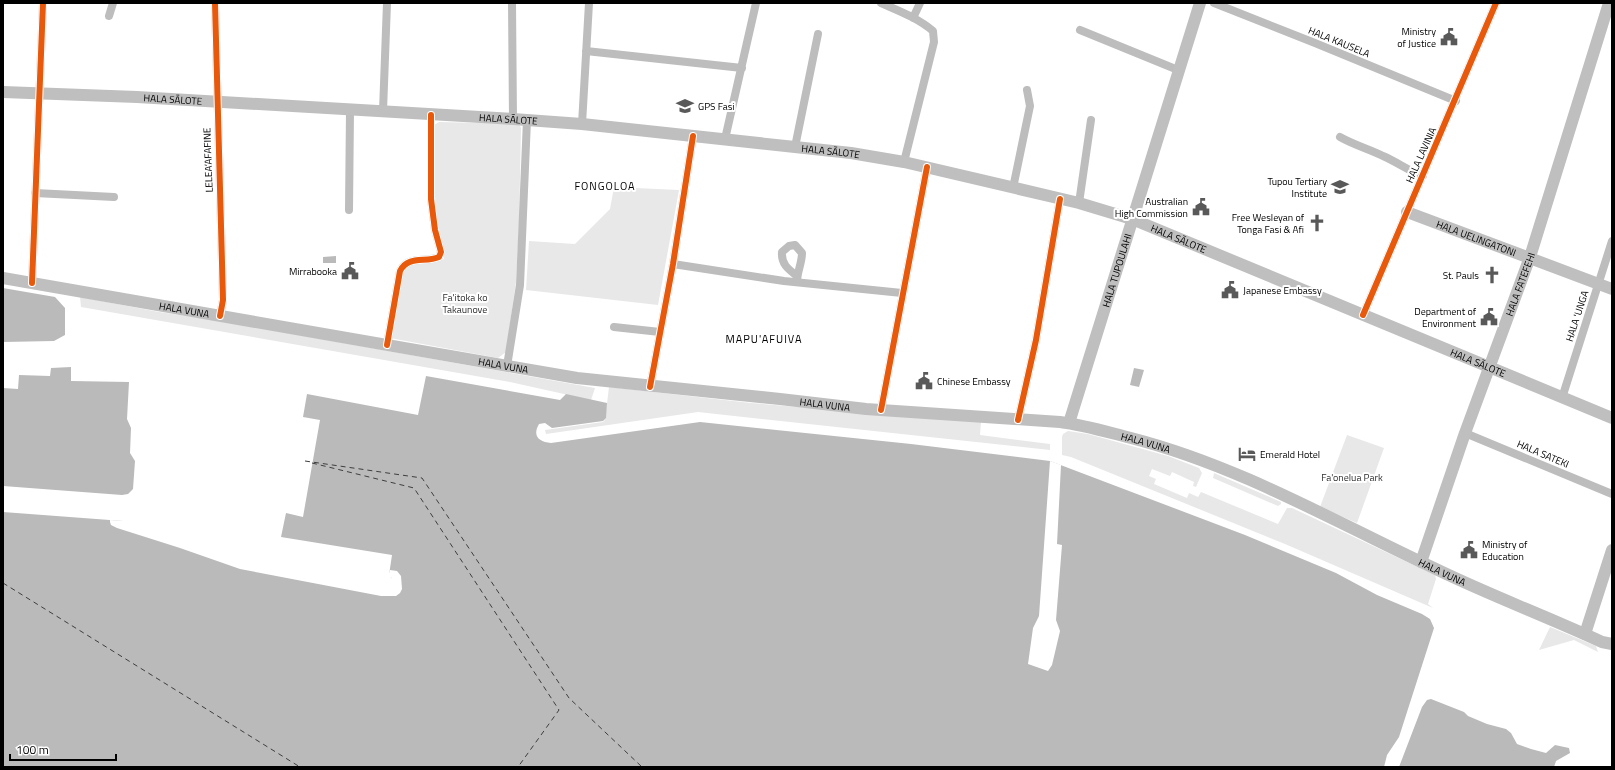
<svg xmlns="http://www.w3.org/2000/svg" width="1615" height="770" font-family="'Titillium Web',sans-serif">
	<style>
		.green { fill: #e8e8e8 }
		.water { fill: #bababa }
		.pier { fill: #fff }
		.lines { fill: none; stroke-linecap: round; stroke-linejoin: round }
		.ferry { stroke: #3e3e3e; stroke-width: 1; stroke-dasharray: 5 4; stroke-linecap: butt }
		.street { stroke: #bdbdbd; stroke-width: 8 }
		.secondary { stroke: #bfbfbf; stroke-width: 12 }
		.cycleway-casing { stroke: #fff; stroke-width: 8 }
		.cycleway { stroke: #e8590c; stroke-width: 6 }
		.labels { text-anchor: middle; dominant-baseline: central; stroke-width: 4; stroke-linejoin: round; paint-order: stroke }
		.poi-label { font-size: 10px; fill: #000; stroke: #fff; text-anchor: end }
		.street-label { font-size: 10px; fill: #000; stroke: #fff }
		.park-label { font-size: 10px; fill: #2d2d2d; stroke: #fff }
		.neighbourhood-label { font-size: 11px; letter-spacing: 1px; fill: #000; stroke: #fff }
	</style>
	<rect width="100%" height="100%" fill="#fff"/>
	<!-- green -->
	<path class="green" d="M439 122 519 124 521 128 519 224 516 282 506 352 498 358 390 338 403 269C415 260 431 265 444 259L437 216 433 177 434 125Z
		M614 187 679 190 658 305 526 290 529 241 575 244 610 209Z
		M80 297 159 312 220 321 595 388 591 400 510 382 81 307Z
		M609 387 751 403 981 422 980 435 1050 444V450L698 412 546 434 545 430 603 422 605 420Z
		M1068 431 1088 434 1168 456 1199 468 1202 473 1196 487 1193 486 1194 482 1172 472 1170 476 1152 469 1149 476 1156 479 1154 484 1187 498 1189 493 1198 497 1201 492 1278 524 1287 508H1292L1435 575 1436 579 1428 604 1433 608 1285 544 1071 457 1062 455V437L1063 434Z
		M1347 435 1384 448 1357 523 1320 507Z
		M1214 473 1281 502V504L1278 506 1213 478Z
		M1550 627 1596 646 1598 652 1574 640 1539 650Z"/>
	<!-- water -->
	<path class="water" d="M336 256V263H323V257Z
		M3 288 55 297 65 308V335L54 341 3 342Z
		M71 367V381L129 382 127 419 131 428 130 453 135 461 133 489 128 494 122 495 3 486V388L18 389 19 375 50 376 51 368Z
		M1134 368 1144 370 1139 387 1130 385Z
		M426 376 560 400 566 394 607 403 606 418 603 421 552 428 545 423 539 424C532 436 539 442 551 443L700 422 911 444 1050 461 1245 535 1336 573 1377 595 1422 614 1430 619 1434 628 1399 737 1387 755 1384 767H3V512L123 521 260 565 388 588 394 581 389 575 392 555 281 537 286 513 303 517 320 420 303 417 307 394 418 415Z
		M1431 699 1464 712 1468 716 1487 724 1506 729 1511 733 1517 744 1531 749 1546 753 1555 745 1569 748 1570 753 1556 761 1554 767H1399L1422 707 1427 700Z"/>
	<!-- pier -->
	<path class="pier" d="M1050 461 1061 465 1057 544 1062 545 1056 620 1060 631 1052 665 1048 671 1028 664 1033 628 1039 616Z
		M124 519 167 534 260 563 388 586 392 580 391 577H388L390 570 397 571 401 576 402 589 400 593 396 596H381L240 569 180 548 117 528 111 525 110 522V520L123 521Z"/>
	<g class="lines">
		<!-- ferry -->
		<path class="ferry" d="M305 461 422 478 569 698 642 767
			M312 463 414 488 559 710 518 767
			M3 583 300 767"/>
		<!-- street -->
		<path class="street" d="M215 3 223 300 220 316
			M512 3 513 119
			M881 3C899 11 918 18 933 31L934 42 904 162
			M1214 3 1315 43 1456 101
			M109 16 113 3
			M913 18 920 3
			M1080 30 1178 70
			M586 51 742 68
			M383 111 387 3
			M582 124 589 3
			M1340 137C1354 145 1369 149 1383 156 1397 162 1409 171 1423 176
			M725 139 756 3
			M795 147 818 34
			M1013 188 1030 106 1027 90
			M35 193 114 197
			M1079 203 1091 120
			M349 210 350 110
			M673 264 784 281 902 293
			M797 276C788 269 781 264 782 252L789 246 795 245 802 253C802 263 797 272 797 282
			M32 283 43 3
			M1363 315 1496 3
			M614 327 660 332
			M387 345 400 271C408 255 425 263 439 257L441 252 435 230 431 199V115
			M507 366 520 285 527 120
			M650 387 673 264 693 136
			M1562 398 1612 241
			M881 410 927 167
			M1018 420 1036 340 1060 199
			M1465 433 1612 494"/>
		<!-- secondary -->
		<g class="secondary">
			<path id="s1" d="M3 92 137 97 513 119 582 124 795 147 851 153 904 162 1079 203 1132 219 1612 418"/>
			<path id="s2" d="M1407 212 1612 289"/>
			<path id="s3" d="M3 278 577 378 780 399 866 409 1060 422C1084 425 1107 432 1131 438 1240 466 1337 523 1438 570 1492 596 1548 617 1602 642L1612 644"/>
			<path id="s4" d="M1069 423 1200 3"/>
			<path id="s5" d="M1421 562 1465 433 1530 257 1609 3"/>
			<path d="M1585 634 1612 550"/>
		</g>
		<!-- cycleway casing -->
		<g class="cycleway-casing">
			<path id="cycleway" d="M215 3 223 300 220 316
				M32 283 43 3
				M1363 315 1496 3
				M387 345 400 271C408 255 425 263 439 257L441 252 435 230 431 199V115
				M650 387 673 264 693 136
				M881 410 927 167
				M1018 420 1036 340 1060 199"/>
		</g>
		<!-- cycleway -->
		<use href="#cycleway" class="cycleway"/>
	</g>
	<!-- icons -->
	<defs>
		<g id="civic-bare" transform="scale(1.38)"><path d="M-.6-6.5H3V-4.5H.6V-3L4-1V1h2V6H-6V1h2V-1L-.6-3ZM-1.2 2.5V6h2.4V2.5Z" fill="#595959" stroke="#fff" stroke-width="2.5" paint-order="stroke"/></g>
		<g id="school-bare" transform="scale(1.38)"><path d="M0-5L7-2L0 1L-7-2ZM-4 1L0 2.5L4 1V4Q0 6-4 4Z" fill="#595959" stroke="#fff" stroke-width="2.5" paint-order="stroke"/></g>
		<g id="university-bare" transform="scale(1.38)"><path d="M0-5L7-2L0 1L-7-2ZM-4 1L0 2.5L4 1V4Q0 6-4 4Z" fill="#595959" stroke="#fff" stroke-width="2.5" paint-order="stroke"/></g>
		<g id="church-bare" transform="scale(1.38)"><path d="M-1.2-6h2.4v3.5h3.3v2.4h-3.3V6h-2.4V-.1h-3.3v-2.4h3.3Z" fill="#595959" stroke="#fff" stroke-width="2.5" paint-order="stroke"/></g>
		<g id="hotel-bare" transform="scale(1.38)"><path d="M-6-4.5h1.5V1H6V5H4.5V3h-9V5H-6ZM-4 0a1.8 1.8 0 1 1 3.6 0ZM.5 0V-2.5h3Q6-2.5 6 0Z" fill="#595959" stroke="#fff" stroke-width="2.5" paint-order="stroke"/></g>
	</defs>
	<g fill-rule="evenodd">
		<use href="#civic-bare" x="1449" y="37"/>
		<use href="#school-bare" x="685" y="106"/>
		<use href="#university-bare" x="1340" y="187"/>
		<use href="#civic-bare" x="1201" y="207"/>
		<use href="#church-bare" x="1317" y="223"/>
		<use href="#civic-bare" x="350" y="271"/>
		<use href="#church-bare" x="1492" y="275"/>
		<use href="#civic-bare" x="1230" y="290"/>
		<use href="#civic-bare" x="1489" y="317"/>
		<use href="#civic-bare" x="924" y="381"/>
		<use href="#hotel-bare" x="1247" y="454"/>
		<use href="#civic-bare" x="1469" y="550"/>
	</g>
	<g class="labels">
		<!-- poi labels -->
		<g class="poi-label">
			<text x="1436" y="31">Ministry<tspan x="1436" dy="12">of Justice</tspan></text>
			<text x="698" y="106" text-anchor="start">GPS Fasi</text>
			<text x="1327" y="181">Tupou Tertiary<tspan x="1327" dy="12">Institute</tspan></text>
			<text x="1188" y="201">Australian<tspan x="1188" dy="12">High Commission</tspan></text>
			<text x="1304" y="217">Free Wesleyan of<tspan x="1304" dy="12">Tonga Fasi &amp; Afi</tspan></text>
			<text x="337" y="271">Mirrabooka</text>
			<text x="1479" y="275">St. Pauls</text>
			<text x="1243" y="290" text-anchor="start">Japanese Embassy</text>
			<text x="1476" y="311">Department of<tspan x="1476" dy="12">Environment</tspan></text>
			<text x="937" y="381" text-anchor="start">Chinese Embassy</text>
			<text x="1260" y="454" text-anchor="start">Emerald Hotel</text>
			<text x="1482" y="544" text-anchor="start">Ministry of<tspan x="1482" dy="12">Education</tspan></text>
		</g>
		<!-- street labels -->
		<g class="street-label">
			<text transform="translate(1339 42) rotate(22)">HALA KAUSELA</text>
			<text stroke="none"><textPath href="#s1" startOffset="170">HALA SĀLOTE</textPath></text>
			<text stroke="none"><textPath href="#s1" startOffset="506">HALA SĀLOTE</textPath></text>
			<text stroke="none"><textPath href="#s1" startOffset="830">HALA SĀLOTE</textPath></text>
			<text transform="translate(1421 155) rotate(-66)">HALA LAVINIA</text>
			<text transform="translate(208 160) rotate(-92)">LELEA’AFAFINE</text>
			<text stroke="none"><textPath href="#s2" startOffset="74">HALA UELINGATONI</textPath></text>
			<text stroke="none"><textPath href="#s1" startOffset="1190">HALA SĀLOTE</textPath></text>
			<text stroke="none"><textPath href="#s4" startOffset="160">HALA TUPOULAHI</textPath></text>
			<text stroke="none"><textPath href="#s5" startOffset="295">HALA FATEFEHI</textPath></text>
			<text stroke="none"><textPath href="#s3" startOffset="184">HALA VUNA</textPath></text>
			<text transform="translate(1577 316) rotate(-72)">HALA 'UNGA</text>
			<text stroke="none"><textPath href="#s1" startOffset="1514">HALA SĀLOTE</textPath></text>
			<text stroke="none"><textPath href="#s3" startOffset="508">HALA VUNA</textPath></text>
			<text stroke="none"><textPath href="#s3" startOffset="832">HALA VUNA</textPath></text>
			<text stroke="none"><textPath href="#s3" startOffset="1156">HALA VUNA</textPath></text>
			<text transform="translate(1543 454) rotate(23)">HALA SATEKI</text>
			<text stroke="none"><textPath href="#s3" startOffset="1480">HALA VUNA</textPath></text>
		</g>
		<!-- park labels -->
		<g class="park-label">
			<text x="465" y="297">Fa'itoka ko<tspan x="465" dy="12">Takaunove</tspan></text>
			<text x="1352" y="477">Fa'onelua Park</text>
		</g>
		<!-- neighbourhood labels -->
		<g class="neighbourhood-label">
			<text x="605" y="186">FONGOLOA</text>
			<text x="764" y="339">MAPU'AFUIVA</text>
		</g>
	</g>
	<!-- border -->
	<rect width="1615" height="770" fill="none" stroke="#000000" stroke-width="8"/>
	<!-- scale -->
	<path d="M10 754v6h106v-6" fill="none" stroke="#000000" stroke-width="2"/>
	<text x="16" y="754" font-size="12" fill="#000000" stroke="#ffffff" stroke-width="3" paint-order="stroke">100 m</text>
</svg>
